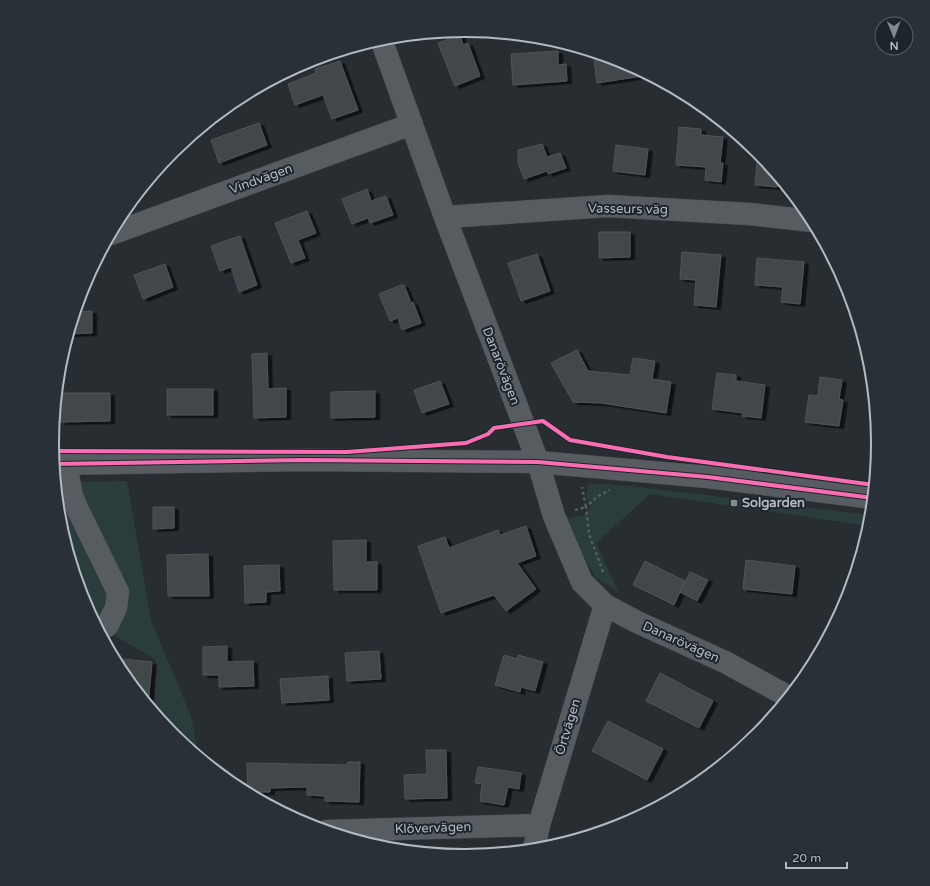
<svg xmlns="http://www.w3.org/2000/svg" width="930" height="886" font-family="'Varela Round',sans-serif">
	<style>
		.green { fill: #2b3c3c }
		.building { fill: #42464a; stroke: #50545a; filter: url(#shadow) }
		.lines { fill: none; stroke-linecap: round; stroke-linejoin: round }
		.minor-casing { stroke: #46494d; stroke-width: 23 }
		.path { stroke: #575c5f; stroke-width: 2.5; stroke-dasharray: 3 3; stroke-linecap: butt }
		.minor { stroke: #575c61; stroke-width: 22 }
		.cycleway-casing { stroke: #1d242c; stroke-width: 6 }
		.cycleway { stroke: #f96db3; stroke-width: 4 }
		.poi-dot { fill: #828990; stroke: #1d242c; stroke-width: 1.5 }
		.labels { text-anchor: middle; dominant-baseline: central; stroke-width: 4; stroke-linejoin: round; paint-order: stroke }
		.street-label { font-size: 13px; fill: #b2bac3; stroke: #1d242c }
		.poi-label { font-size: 13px; font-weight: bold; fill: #b2bac3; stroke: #1d242c; text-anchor: start }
		.rim { fill: none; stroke: #b2bac3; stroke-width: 2 }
	</style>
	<defs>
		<filter id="shadow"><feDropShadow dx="4.5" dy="2.5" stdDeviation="0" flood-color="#0009"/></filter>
	</defs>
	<rect width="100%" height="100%" fill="#282d32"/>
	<!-- green -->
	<path class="green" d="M127 481 151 620 191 716 199 757 173 735 155 713V659L96 625 83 601 60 523 56 482Z
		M588 483 630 486 871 515 869 526 650 494 596 543 619 593 595 577 571 535 568 518 584 515 590 507 586 497Z"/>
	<!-- building -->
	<path class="building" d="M460 35 463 45 468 43 480 76 455 86 438 43Z
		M558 51V65L566 64 567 81 513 85 511 54Z
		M593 52 623 62 649 75 597 83Z
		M340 61 358 110 332 119 323 95 295 105 288 84 316 73 315 69Z
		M259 123 267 145 219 163 211 140Z
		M679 127 701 129V135L723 137 720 163H723L721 182 705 180 706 167 676 165Z
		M542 144 547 157 560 153 566 168 548 174 547 171 524 179 518 163V150Z
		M616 145 648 149 645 175 613 171Z
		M758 152 778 176 777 187 755 185Z
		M367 189 371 201 386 196 393 215 370 223 368 218 352 224 342 199Z
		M307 211 316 233 298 240 305 258 291 263 275 223Z
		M599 232H630V257L599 258Z
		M240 236 257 285 239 292 231 267 220 271 211 246Z
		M682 252 721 255 716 307 694 305 696 280 680 279Z
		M537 254 550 291 521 301 508 263Z
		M757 258 804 262 800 304 781 302 783 287 755 285Z
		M165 264 173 287 143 299 134 275Z
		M401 285H404L411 303 413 302 421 323 402 330 398 318 390 321 379 294Z
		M92 311V333L69 334 75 312Z
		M577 350 588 371 630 375 633 358 655 361 652 379 671 382 666 413 601 403 573 402 551 363Z
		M267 353 268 389 286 388V417L254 418 252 354Z
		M717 373 736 375V381L765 385 761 418 742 416 743 413 712 409Z
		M820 377 842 380 839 399 843 400 839 426 805 422 809 395 818 396Z
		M440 381 449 404 422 413 414 390Z
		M167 389H213V415H167Z
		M375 391V417L331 418V392Z
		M60 393H110V421L61 422Z
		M153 507H174V528L153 529Z
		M526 526 536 556 517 563 536 589 506 611 494 595 441 613 418 546 445 537 449 548 498 530 500 535Z
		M366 540V562H377V590H334L333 541Z
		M208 554 209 596H168L167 555Z
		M746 560 795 566 792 594 743 589Z
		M645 561 685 581 674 605 633 585Z
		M279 565 280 591 266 592V602L245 603 244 566Z
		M690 572 708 580 697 601 680 592Z
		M227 646V662L253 661 254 686 219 687V675H203V647Z
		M379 651 381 679 347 681 345 653Z
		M504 655 517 659 518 655 543 662 535 691 521 687 520 692 495 685Z
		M123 659 152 662 148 705 121 672 115 661H123Z
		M660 673 713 701 699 728 646 701Z
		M328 676 329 700 282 703 280 679Z
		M608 721 663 749 647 780 592 751Z
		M426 750H446L447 798 405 799 404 775 427 774Z
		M348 762H360L359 802 325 801V796L307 795V787L270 788V792H248L247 763 346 765Z
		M478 767 521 773 519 789 508 787 504 805 480 801 482 784 475 783Z"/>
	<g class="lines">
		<!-- minor casing -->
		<g class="minor-casing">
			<path id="minor" d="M381 39 445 217 538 462 554 516 582 582 605 605 637 622 725 662 789 697
				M445 217 608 206 749 214 812 221
				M111 234 412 124
				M54 464 305 460 538 462 708 477 873 498
				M66 464 72 496 77 508 118 592 116 608 107 626 99 631
				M327 831 539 825
				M534 849 539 825 605 605"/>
		</g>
		<!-- path -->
		<path class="path" d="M575 510 586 507 582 487
			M603 572 589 534 586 507 598 496 610 490"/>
		<!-- minor -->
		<use href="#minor" class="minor"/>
		<!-- cycleway casing -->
		<g class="cycleway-casing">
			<path id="cycleway" d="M53 451 347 452 466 443 488 434 494 428 543 421 570 440 667 457 874 485
				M54 464 305 460 538 462 708 477 873 498"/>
		</g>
		<!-- cycleway -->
		<use href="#cycleway" class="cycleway"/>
	</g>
	<!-- markers -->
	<rect class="poi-dot" x="730" y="499" width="8" height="8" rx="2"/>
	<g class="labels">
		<!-- street labels -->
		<g class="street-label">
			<text transform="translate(261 179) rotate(-20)">Vindvägen</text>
			<text transform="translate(628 209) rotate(1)">Vasseurs väg</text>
			<text transform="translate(501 366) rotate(69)">Danarövägen</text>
			<text transform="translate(681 642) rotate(24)">Danarövägen</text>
			<text transform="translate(568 727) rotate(-73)">Örtvägen</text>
			<text transform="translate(433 828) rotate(-2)">Klövervägen</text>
		</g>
		<!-- poi labels -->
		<g class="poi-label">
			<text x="742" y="503">Solgarden</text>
		</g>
	</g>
	<!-- crop -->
	<path d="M0 0H930V886H0ZM59 443a406 406 0 1 1 812 0a406 406 0 1 1-812 0Z" fill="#293038" fill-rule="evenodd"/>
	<path class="rim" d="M59 443a406 406 0 1 1 812 0a406 406 0 1 1-812 0Z"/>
	<!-- north arrow -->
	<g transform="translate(894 36) rotate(179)"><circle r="19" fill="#1d242c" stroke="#596068"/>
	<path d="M0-3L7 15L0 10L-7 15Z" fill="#828990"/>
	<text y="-6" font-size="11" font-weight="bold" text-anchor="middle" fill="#b2bac3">N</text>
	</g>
	<!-- scale -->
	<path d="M786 862v6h61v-6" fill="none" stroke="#b2bac3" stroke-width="2"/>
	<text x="792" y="862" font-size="12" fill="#b2bac3" stroke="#1d242c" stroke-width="3" paint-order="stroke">20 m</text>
</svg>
